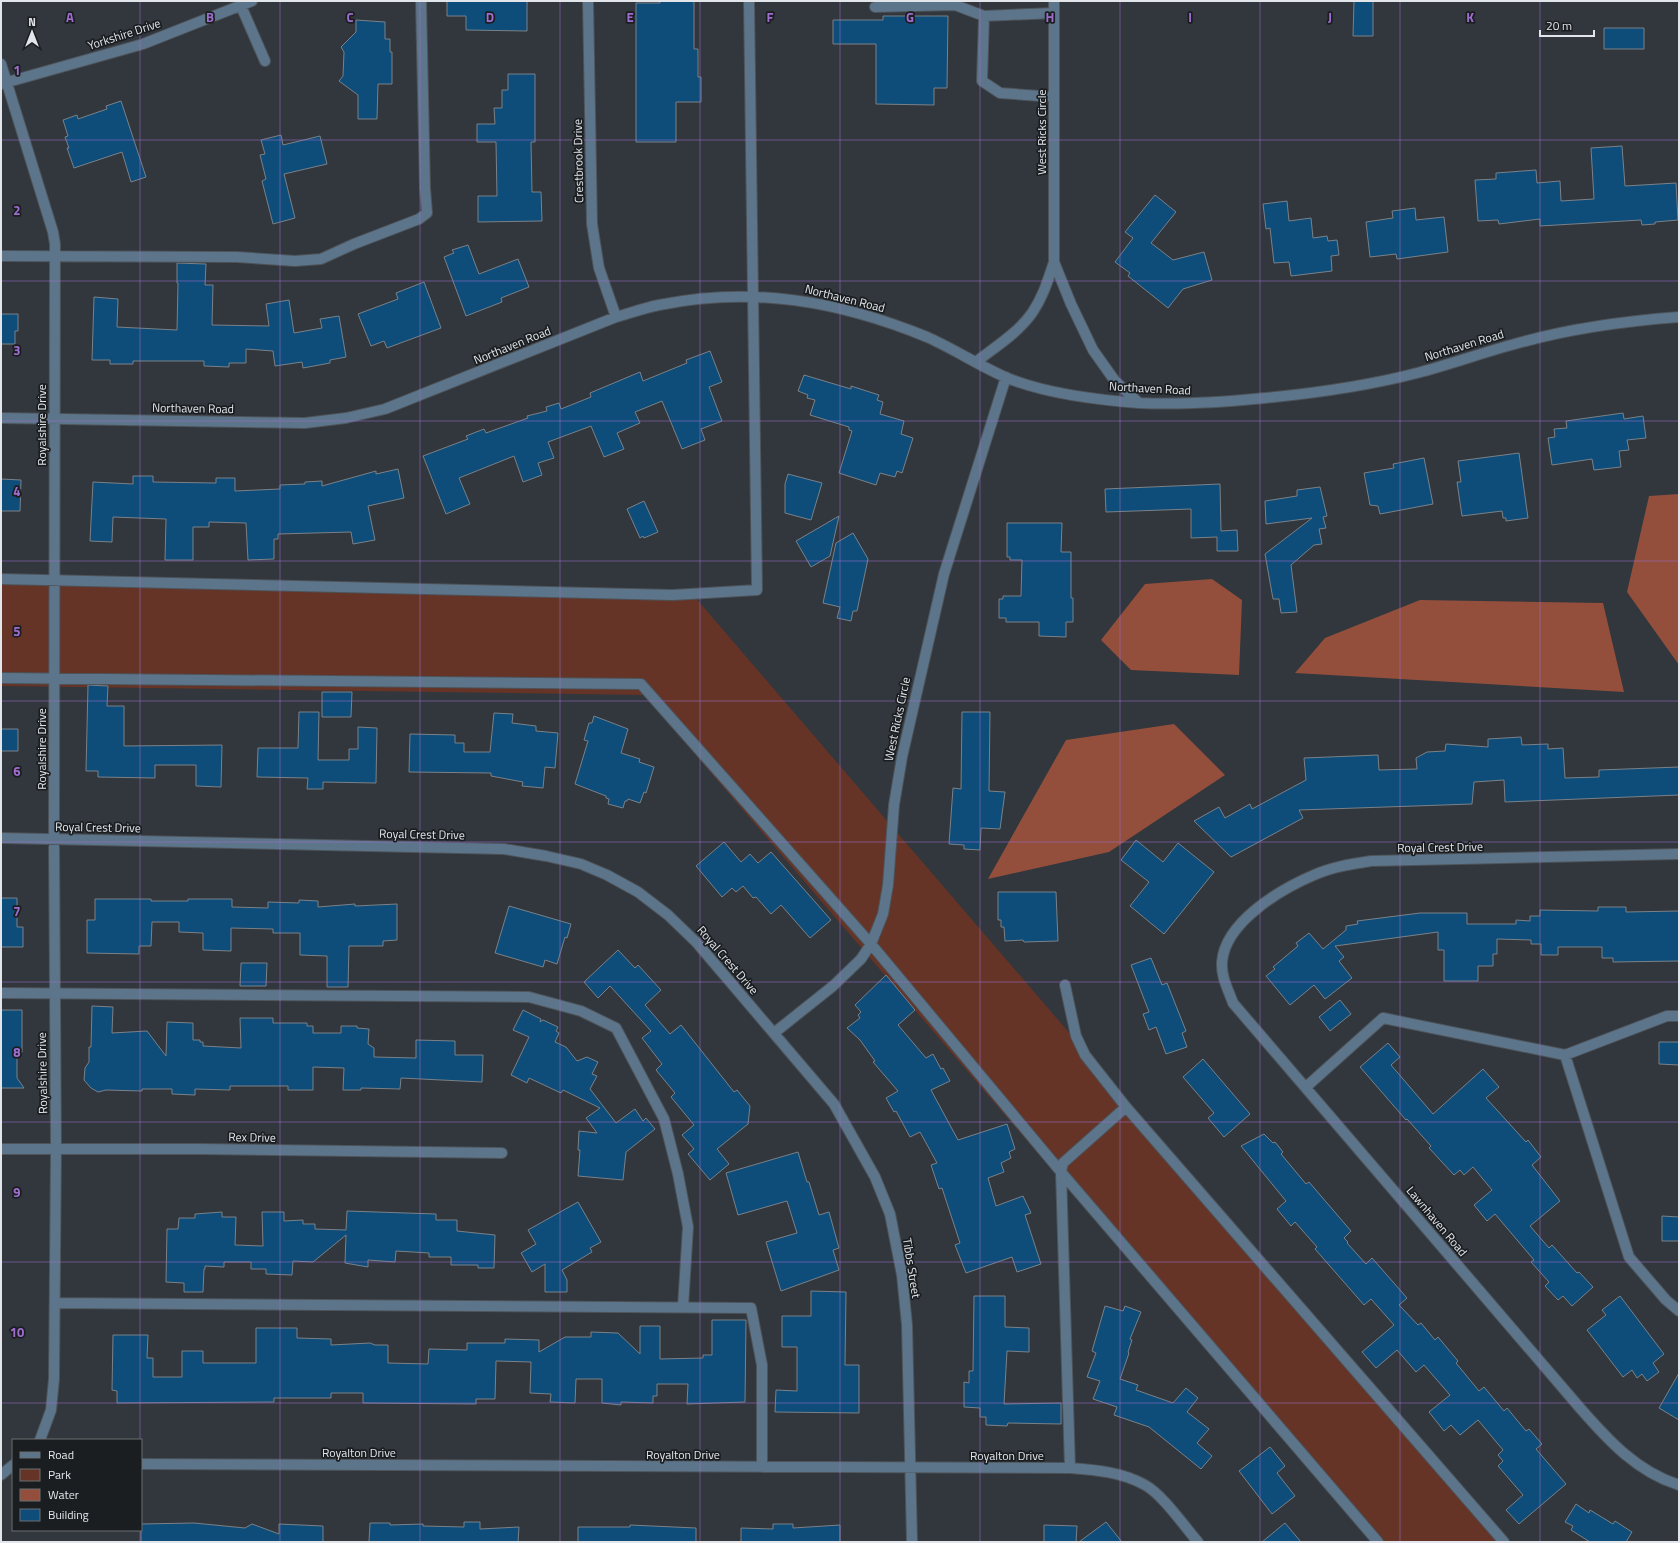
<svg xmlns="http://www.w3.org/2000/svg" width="1680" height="1543" font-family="'Titillium Web',sans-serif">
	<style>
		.green { fill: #653427 }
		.water { fill: #934f3c }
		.building { fill: #0e4d7a; stroke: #7a8188 }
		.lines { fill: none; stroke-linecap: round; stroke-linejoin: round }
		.minor-casing { stroke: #4d5359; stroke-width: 12 }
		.minor { stroke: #5d758a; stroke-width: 10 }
		.grid { fill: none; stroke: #9f6dce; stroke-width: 1; stroke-opacity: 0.55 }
		.labels { text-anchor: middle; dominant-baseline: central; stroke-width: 3.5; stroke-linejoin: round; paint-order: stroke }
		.street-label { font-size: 12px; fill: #e2e6ea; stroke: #1b1e21 }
		.grid-label { font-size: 13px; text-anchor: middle; font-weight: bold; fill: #9f6dce; stroke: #1b1e21; stroke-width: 3.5; stroke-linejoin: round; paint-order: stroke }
	</style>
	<rect width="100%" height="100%" fill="#31373d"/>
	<!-- green -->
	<path class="green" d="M1 583 694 596 1504 1539 1501 1542H1372L644 695 1 686Z"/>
	<!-- water -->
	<path class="water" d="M1679 494V665L1627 592 1649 496Z
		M1212 579 1242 600 1239 675 1131 670 1101 640 1145 584Z
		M1420 600 1603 603 1624 692 1295 673 1325 638Z
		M1174 724 1225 775 1109 852 988 879 1066 740Z"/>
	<!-- building -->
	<path class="building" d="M447 1H527V31L466 30V16H447Z
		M660 1H694V49H698V77H701V102H676V142H636V3H660Z
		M1354 1H1373V36H1353Z
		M883 16H948L947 88H934V105L876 104V44H833V20H883Z
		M356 20 385 22V39H390V52H392V84H378L377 119H358V95L339 81 343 76 344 52 341 47 356 32Z
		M1604 28H1644V49H1604Z
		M508 74H535V142H531L532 192H541L542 221 478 222V196H497L496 142H477V124H495L494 108H502V90H508Z
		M121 101 146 177 131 182 122 152 74 168 67 148H69L65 137 68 136 63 120 77 115 78 119 107 109 106 106Z
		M281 135 283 145 320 136 327 164 284 174 295 218 273 224 262 181 266 179 260 155 265 154 261 140Z
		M1622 146 1625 186 1676 183 1678 220 1655 222V224L1642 225 1641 220 1540 226V219L1499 224 1498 220 1478 221 1475 180 1496 179V173L1536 170 1537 183 1560 181 1561 201 1594 199 1591 148Z
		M1155 195 1176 212 1151 243 1173 260 1204 252 1212 280 1183 289 1168 308 1128 276 1130 273 1115 262 1133 238 1125 232Z
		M1287 201 1289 221 1311 218 1313 238 1327 236 1328 241 1337 240 1339 255 1331 256 1332 271 1291 276 1289 262 1274 263 1270 228 1266 229 1263 204Z
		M1415 208 1416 220 1444 217 1448 252 1397 259 1396 254 1370 257 1366 222 1393 218 1392 211Z
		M468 245 479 274 518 259 529 287 501 298 502 302 466 316 444 257 454 253 452 250Z
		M177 263 206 264 205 285H213L212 325 269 326 266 304 289 300 294 333 322 328 320 319 339 316 346 357 330 360V363L303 368 302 362 275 366 273 351 246 349V363H229V367L204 366V361H133V364H110V360H92L94 297 118 299 117 327 177 330 178 283H177Z
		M424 282 441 328 387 348 384 341 371 346 358 314 398 299 396 293Z
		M1 314H18V331H15V344H1Z
		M710 351 722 382 709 387 722 421 701 429 705 440 682 449 662 401 635 412 640 423 617 433 624 449 604 457 591 426 548 442 554 458 538 463 542 475 523 482 514 456 459 478 470 504 446 514 423 456 468 439 466 436 484 429 486 433 528 418 527 416 547 411 546 407 559 403 561 409 591 397 590 393 640 372 643 381 687 363 686 360Z
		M804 375 851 389V386L879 395 877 400 883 402 880 414 904 421 901 434 913 438 902 473 897 471 895 477 880 473 876 485 839 473 852 431 849 430V427L810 415 815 400 807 398 808 395 798 391Z
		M1623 413 1624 419 1643 416 1646 438 1627 440 1629 450 1619 451 1621 467 1594 470 1592 459 1552 465 1548 438 1555 437 1554 429 1567 428 1566 421Z
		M1519 453 1528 518 1506 521V518H1503L1502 511 1462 516 1457 482H1461L1458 461Z
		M1424 458 1433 504 1380 514 1378 506 1370 505 1364 473 1394 468 1393 464Z
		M398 469 404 498 368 506 375 540 353 544 351 532 278 534V539H274V559L248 560 246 523 209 522V527H193V560H165L166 519 113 517 112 542 90 541 93 482 133 484V476H153V482L216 483V478H235V491L280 489V485L305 484V482L322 481V486L376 471V474Z
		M788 474 822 483 811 520 785 513V484Z
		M1 479 21 480 20 511H1Z
		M1220 484 1221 531 1237 530 1238 551H1217V537L1191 538V509L1106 512 1105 489Z
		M1320 487 1327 516 1323 517 1326 528 1319 529 1322 544 1314 545 1291 565 1297 612 1281 613 1279 599H1273L1265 554 1312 518 1266 524 1265 501 1297 496V490Z
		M644 501 658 532 644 538 643 536 640 538 627 509Z
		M839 516 830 556 811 567 796 541Z
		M1007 523H1062L1061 552H1071V598H1073V622H1066V637L1039 636V622H1006V618H999V599H1003V596H1021L1022 560H1010V557H1007Z
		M853 533 868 559 857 611H853L851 621 837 618 840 607 823 603 836 543Z
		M88 685 108 686 107 706H124V746L222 745 221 787 196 786V765H155V778L98 777V771H86Z
		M322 692H352L351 717H322Z
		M299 712H319L318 760H349V749H358V727L377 728 376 783 323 782V789H307L308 778 257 777 258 748H298Z
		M962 712H990L989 791 1005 792 1000 829 981 828 980 850 964 849V845L949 844 953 788 961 789Z
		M494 713 513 714 512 723 536 726V731L558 733 555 768 545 767 543 788 522 786 523 782 491 776V773L409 772 410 734 455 735V743H464V752H490Z
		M594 716 628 729 621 753 640 759 639 762 654 767 646 793 644 792 640 803 628 799 627 801H625L623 808 608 804 609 799 606 798V796L575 784 588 741 584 740 589 723H592Z
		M1 729H18V751H1Z
		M1521 737 1522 745 1548 744V749L1563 748 1565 778 1599 777V770L1679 767V795L1505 802 1504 780 1474 782 1472 804 1299 810 1303 818 1231 857 1194 821 1219 807 1225 818 1250 804 1252 809 1306 780 1304 758 1378 755 1379 770 1417 769 1416 758 1427 752 1445 751 1446 744 1488 747V739Z
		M1136 840 1163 862 1178 843 1214 872 1164 934 1130 906 1149 882 1121 860Z
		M724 842 741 862 750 854 758 863 771 852 831 920 810 938 781 905 771 914 756 897 753 898 743 886 736 892 732 888 722 897 696 866Z
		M998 892H1056L1058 941 1024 942 1023 940 1005 941 1004 927H1001V920H998Z
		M1 898H17V927H23V947H1Z
		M95 899H151V901H188V899H232V907L268 908V902L299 903V900L318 901V907L355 904V906L397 904V940L383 941V946H349L348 987H327V956L300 955V933H273V929L231 928V951L203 950V933L179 932V922H152L151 946H139V954L87 953V920H95Z
		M509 906 571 924 567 938 565 937 557 964 545 960 543 967 495 953Z
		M1598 907H1626V912L1679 911V961L1613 962V958H1602V947H1558V955H1541V944H1531V940L1497 939V954H1493V966H1478V981H1444V950H1438V932L1335 946 1344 957 1339 961 1352 978 1325 999 1314 985 1290 1005 1266 976 1275 969 1273 967 1298 946 1296 943 1309 933 1323 949 1346 930V926L1358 924 1357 921 1420 913H1467V924H1516V920L1530 921V916H1540V910L1598 911Z
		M618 950 635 968 638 965 661 990 645 1005 670 1034 681 1025 734 1092 737 1090 750 1106 748 1124 717 1149 729 1164 710 1180 688 1154 694 1149 682 1135 694 1125 671 1097 675 1093 656 1070 662 1064 642 1038 651 1031 610 986 598 998 584 982Z
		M1151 958 1162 985 1167 983 1186 1031 1182 1033 1187 1047 1166 1054 1156 1027 1149 1030 1143 1014 1149 1012 1131 965Z
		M241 963H267L266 986H240Z
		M886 975 915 1010 898 1025 926 1058 933 1054 941 1069 943 1068 950 1081 931 1090 958 1140 1007 1124 1015 1149 1009 1152 1011 1158 1001 1163 1004 1172 988 1178 996 1206 1023 1196 1031 1213 1025 1215 1041 1264 1017 1272 1012 1257 966 1273 955 1245 960 1243 942 1188 939 1189 931 1165 937 1163 920 1132 910 1137 896 1111 894 1112 886 1098 898 1091 873 1062 875 1061 860 1040 847 1028 860 1018 858 1015 861 1012 855 1005Z
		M1340 1000 1351 1014 1330 1031 1319 1017Z
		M92 1006 113 1007 112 1033 147 1031 166 1056 167 1022 193 1023V1040H200V1042H203V1046L241 1048 240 1018H273V1023H307V1026H313V1033H341V1026H357V1028L369 1029 368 1044 374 1048V1057L416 1058V1040L455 1041V1055H483L482 1082 401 1078 400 1089 361 1088V1090H343L344 1068 313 1067V1090H288V1086H230V1090L195 1089V1095L172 1094V1089H142V1091L106 1090 98 1092 91 1088 84 1080 85 1068 89 1062V1047H91Z
		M1 1010H22V1052H17V1078L24 1088H1Z
		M523 1010 541 1019 540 1022 543 1020 558 1027 556 1031 559 1033 555 1042 566 1047 577 1061 587 1057 598 1062 592 1074 597 1076 590 1089 616 1123 635 1109 643 1121 646 1118 655 1129 626 1152 623 1180 578 1176 580 1150H578L579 1131 597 1133 586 1118 600 1108 563 1090 561 1093 529 1078 527 1083 511 1075 529 1037 513 1030Z
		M1659 1042H1679V1065L1659 1064Z
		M1388 1043 1400 1057 1391 1065 1433 1114 1483 1069 1499 1087 1486 1098 1526 1142 1528 1140 1541 1157 1532 1165 1560 1201 1530 1226 1549 1248 1552 1245 1577 1273 1579 1272 1593 1287 1572 1306 1563 1296 1558 1300 1545 1286 1549 1282 1531 1262 1534 1260 1495 1214 1487 1221 1474 1205 1492 1190 1473 1167 1464 1175 1460 1170 1454 1175 1429 1148 1431 1146 1407 1119 1406 1120 1360 1067Z
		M1203 1059 1250 1114 1224 1137 1208 1118 1214 1113 1183 1077Z
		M1264 1134 1273 1143 1275 1142 1283 1152 1281 1154 1306 1184 1309 1182 1351 1231 1344 1238 1348 1242 1347 1243 1366 1264 1372 1258 1407 1298 1399 1305 1418 1325 1421 1323 1435 1340 1438 1337 1458 1361 1456 1363 1479 1391 1484 1387 1504 1411 1507 1408 1526 1431 1529 1429 1542 1444 1536 1449 1566 1484 1519 1524 1506 1510 1523 1495 1498 1466 1503 1461 1498 1455 1503 1450 1478 1420 1460 1435 1451 1425 1444 1431 1429 1412 1450 1395 1424 1365 1416 1372 1397 1350 1376 1368 1362 1352 1394 1325 1371 1299 1364 1305 1315 1249 1317 1247 1295 1222 1291 1226 1277 1209 1286 1201 1241 1146Z
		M798 1152 807 1182H809L819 1215 829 1212 839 1248 833 1250 839 1270 781 1291 766 1242 797 1233 787 1201 738 1215 726 1173Z
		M578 1202 601 1242 590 1248 592 1252 562 1270 567 1280V1292H545V1264L532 1272 521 1253 536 1244 528 1230Z
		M347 1211 436 1214V1220H457V1231L495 1235 494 1268H478V1265H451V1257H429V1253L396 1251 395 1262 368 1260V1267L345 1263 346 1235 313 1262 293 1261 292 1275 266 1274V1269H251V1262H224V1267L205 1266V1269H204L203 1292H184V1283L166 1282 167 1229H178L179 1218H195V1214L222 1212V1217H236L235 1245 263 1246 262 1212H284V1221L303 1220V1224H315V1229L346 1230Z
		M1662 1216 1679 1217V1241H1662Z
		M811 1291 846 1292 845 1365H859V1413L775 1412 776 1390 797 1391V1347H782V1316H811Z
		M974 1296H1005V1327L1029 1328V1352L1007 1351 1004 1404 1061 1403V1424L1008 1423 1007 1426 986 1425V1417H980V1408L964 1407V1382L969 1383V1371H973Z
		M1620 1296 1664 1354 1653 1363 1659 1372 1647 1381 1642 1374 1637 1378 1632 1370 1623 1377 1587 1330 1606 1315 1602 1310Z
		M1105 1306 1123 1311 1125 1306 1141 1312 1130 1339 1132 1340 1128 1352 1129 1353 1120 1379 1138 1385 1136 1390 1173 1403 1186 1388 1198 1398 1187 1412 1209 1429 1197 1443 1212 1456 1201 1469 1149 1427 1114 1415 1117 1407 1093 1399 1100 1381 1087 1377 1096 1353 1092 1351Z
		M712 1320H746L745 1402 687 1404 688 1384H657V1396H653V1403L621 1402V1405L602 1403V1379H576L575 1403 550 1402 551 1394 530 1393 531 1362 496 1361 495 1399H476V1404L363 1403V1393H331V1398H274V1402L117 1403V1391L112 1390 113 1335H148L147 1358H153V1377H182V1351H203V1363H256V1328H297V1338L331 1339V1345L370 1343 375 1345H388V1363L428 1364 429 1349 467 1350V1343H505V1339L539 1340V1352L565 1337H591V1332L618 1333 640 1354V1326H660V1359L703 1358V1355H712Z
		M1679 1373V1420L1659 1408Z
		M1270 1447 1285 1466 1277 1473 1295 1496 1272 1514 1239 1471Z
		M1576 1504 1589 1513 1590 1510 1613 1524 1615 1521 1632 1532 1626 1542H1590L1571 1530 1573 1526 1565 1522Z
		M464 1522H480V1529L519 1527 518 1542H369L370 1523H390V1525L423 1524V1526L464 1527Z
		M1106 1522 1122 1542H1079Z
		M194 1523 245 1528 252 1524 279 1534V1524L323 1526V1542H141V1524Z
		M1285 1523 1301 1542H1262Z
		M773 1524H793V1528L840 1525V1542H741V1528L773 1529Z
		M630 1525 696 1528V1542H578V1527H630Z
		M1044 1525 1077 1526 1076 1542H1044Z"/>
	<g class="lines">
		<!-- minor casing -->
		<g class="minor-casing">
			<path id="minor" d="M588 1 592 224 599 268 616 317
				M1054 1V262L1071 304 1093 350 1115 381 1139 403
				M241 6 265 61
				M875 7 955 5 984 16 1054 13
				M984 16 982 81 1000 93 1054 97
				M1 64 53 232 55 244 54 839 56 1149 54 1379 51 1410 40 1440
				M1 84 143 44 252 1
				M1 256 237 257 295 261 321 259 354 244 419 219 427 213 425 188 421 1
				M976 362C995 347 1018 333 1032 313 1043 297 1048 280 1054 262
				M1 418 305 423 346 418 385 409 616 317C630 313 644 308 659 305 753 286 839 301 927 337 954 349 978 365 1005 377 1043 393 1098 400 1139 403 1182 405 1224 402 1265 398 1317 393 1367 386 1417 373 1452 364 1487 351 1522 342 1573 328 1626 321 1679 317
				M1 579 673 595 757 590 749 1
				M1 678 641 684 871 944 1061 1172 1070 1468
				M1 838 504 849 546 856 581 864 607 875 638 892 668 915 697 943 834 1104 875 1177 890 1214 902 1275 907 1325 912 1542
				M1679 854 1371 861C1351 864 1332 867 1314 875 1281 889 1225 922 1222 962 1221 977 1228 989 1233 1003L1580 1408C1608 1440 1637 1472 1679 1485
				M1065 985 1076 1036 1085 1055 1126 1107 1504 1542
				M1 993 529 997 581 1011 616 1028 664 1119 678 1174 688 1227 683 1307
				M1679 1016H1667L1565 1055 1629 1257 1666 1300 1679 1311
				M774 1033 833 986 861 959 871 944 883 914 888 885 894 805 902 757 944 574 1006 377
				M1306 1087 1383 1018 1565 1055
				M1126 1107 1063 1163 1061 1172 1378 1542
				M1 1149H200L502 1153
				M55 1303 751 1308 762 1365V1467
				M141 1464 1070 1468C1096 1470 1122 1472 1145 1485 1163 1495 1184 1526 1198 1542
				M1 1475 13 1465"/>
		</g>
		<!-- minor -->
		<use href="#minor" class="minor"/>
	</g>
	<!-- grid -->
	<path class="grid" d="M140 1V1440M280 1V1542M420 1V1542M560 1V1542M700 1V1542M840 1V1542M980 1V1542M1120 1V1542M1260 1V1542M1400 1V1542M1540 1V1542M1 140H1679M1 281H1679M1 421H1679M1 561H1679M1 701H1679M1 842H1679M1 982H1679M1 1122H1679M1 1262H1679M1 1403H1679M140 1530V1542"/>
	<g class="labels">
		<!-- street labels -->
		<g class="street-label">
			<text transform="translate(124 34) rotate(-18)">Yorkshire Drive</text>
			<text transform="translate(1041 132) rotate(-90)">West Ricks Circle</text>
			<text transform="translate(578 161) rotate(-91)">Crestbrook Drive</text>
			<text transform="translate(845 298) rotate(14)">Northaven Road</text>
			<text transform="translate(512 345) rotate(-22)">Northaven Road</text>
			<text transform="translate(1464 345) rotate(-17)">Northaven Road</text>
			<text transform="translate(1150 388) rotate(3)">Northaven Road</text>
			<text transform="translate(193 408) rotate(1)">Northaven Road</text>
			<text transform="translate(41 425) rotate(-90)">Royalshire Drive</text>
			<text transform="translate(897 719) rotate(-78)">West Ricks Circle</text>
			<text transform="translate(41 749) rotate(-90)">Royalshire Drive</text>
			<text transform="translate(98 827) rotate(1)">Royal Crest Drive</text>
			<text transform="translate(422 834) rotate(1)">Royal Crest Drive</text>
			<text transform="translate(1440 847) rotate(-1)">Royal Crest Drive</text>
			<text transform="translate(728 960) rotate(49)">Royal Crest Drive</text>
			<text transform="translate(42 1073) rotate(-91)">Royalshire Drive</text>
			<text transform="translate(252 1137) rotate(1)">Rex Drive</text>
			<text transform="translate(1437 1221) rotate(50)">Lawnhaven Road</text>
			<text transform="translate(912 1268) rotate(81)">Tibbs Street</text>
			<text x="359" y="1452">Royalton Drive</text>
			<text x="683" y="1454">Royalton Drive</text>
			<text x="1007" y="1455">Royalton Drive</text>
		</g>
	</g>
	<g class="grid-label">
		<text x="70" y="22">A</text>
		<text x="210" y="22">B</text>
		<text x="350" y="22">C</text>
		<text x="490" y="22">D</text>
		<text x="630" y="22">E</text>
		<text x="770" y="22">F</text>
		<text x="910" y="22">G</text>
		<text x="1050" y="22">H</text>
		<text x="1190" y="22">I</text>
		<text x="1330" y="22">J</text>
		<text x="1470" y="22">K</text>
		<text x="17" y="75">1</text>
		<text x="17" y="215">2</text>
		<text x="17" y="355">3</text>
		<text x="17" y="496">4</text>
		<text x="17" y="636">5</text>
		<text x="17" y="776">6</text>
		<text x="17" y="916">7</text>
		<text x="17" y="1057">8</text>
		<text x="17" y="1197">9</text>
		<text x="17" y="1337">10</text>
	</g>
	<!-- border -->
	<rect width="1680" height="1543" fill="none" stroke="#e2e6ea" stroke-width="4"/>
	<!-- legend -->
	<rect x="12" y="1439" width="130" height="92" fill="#1b1e21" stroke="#6b6e71"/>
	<rect x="20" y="1452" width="20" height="6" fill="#5d758a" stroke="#6b6e71"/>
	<text x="48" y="1459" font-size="12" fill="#e2e6ea">Road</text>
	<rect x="20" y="1469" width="20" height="12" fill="#653427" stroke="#6b6e71"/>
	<text x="48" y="1479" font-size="12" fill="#e2e6ea">Park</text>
	<rect x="20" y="1489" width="20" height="12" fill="#934f3c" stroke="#6b6e71"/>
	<text x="48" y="1499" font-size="12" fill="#e2e6ea">Water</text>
	<rect x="20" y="1509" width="20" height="12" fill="#0e4d7a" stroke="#6b6e71"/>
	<text x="48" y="1519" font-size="12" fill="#e2e6ea">Building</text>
	<!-- north arrow -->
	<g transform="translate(32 32)" stroke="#1b1e21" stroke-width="3" paint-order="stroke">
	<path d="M0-3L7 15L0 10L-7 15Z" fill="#e2e6ea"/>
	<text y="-6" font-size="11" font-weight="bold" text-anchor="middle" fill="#e2e6ea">N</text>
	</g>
	<!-- scale -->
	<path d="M1540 30v6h54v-6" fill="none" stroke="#e2e6ea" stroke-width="2"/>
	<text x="1546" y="30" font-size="12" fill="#e2e6ea" stroke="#1b1e21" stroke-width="3" paint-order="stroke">20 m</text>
</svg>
